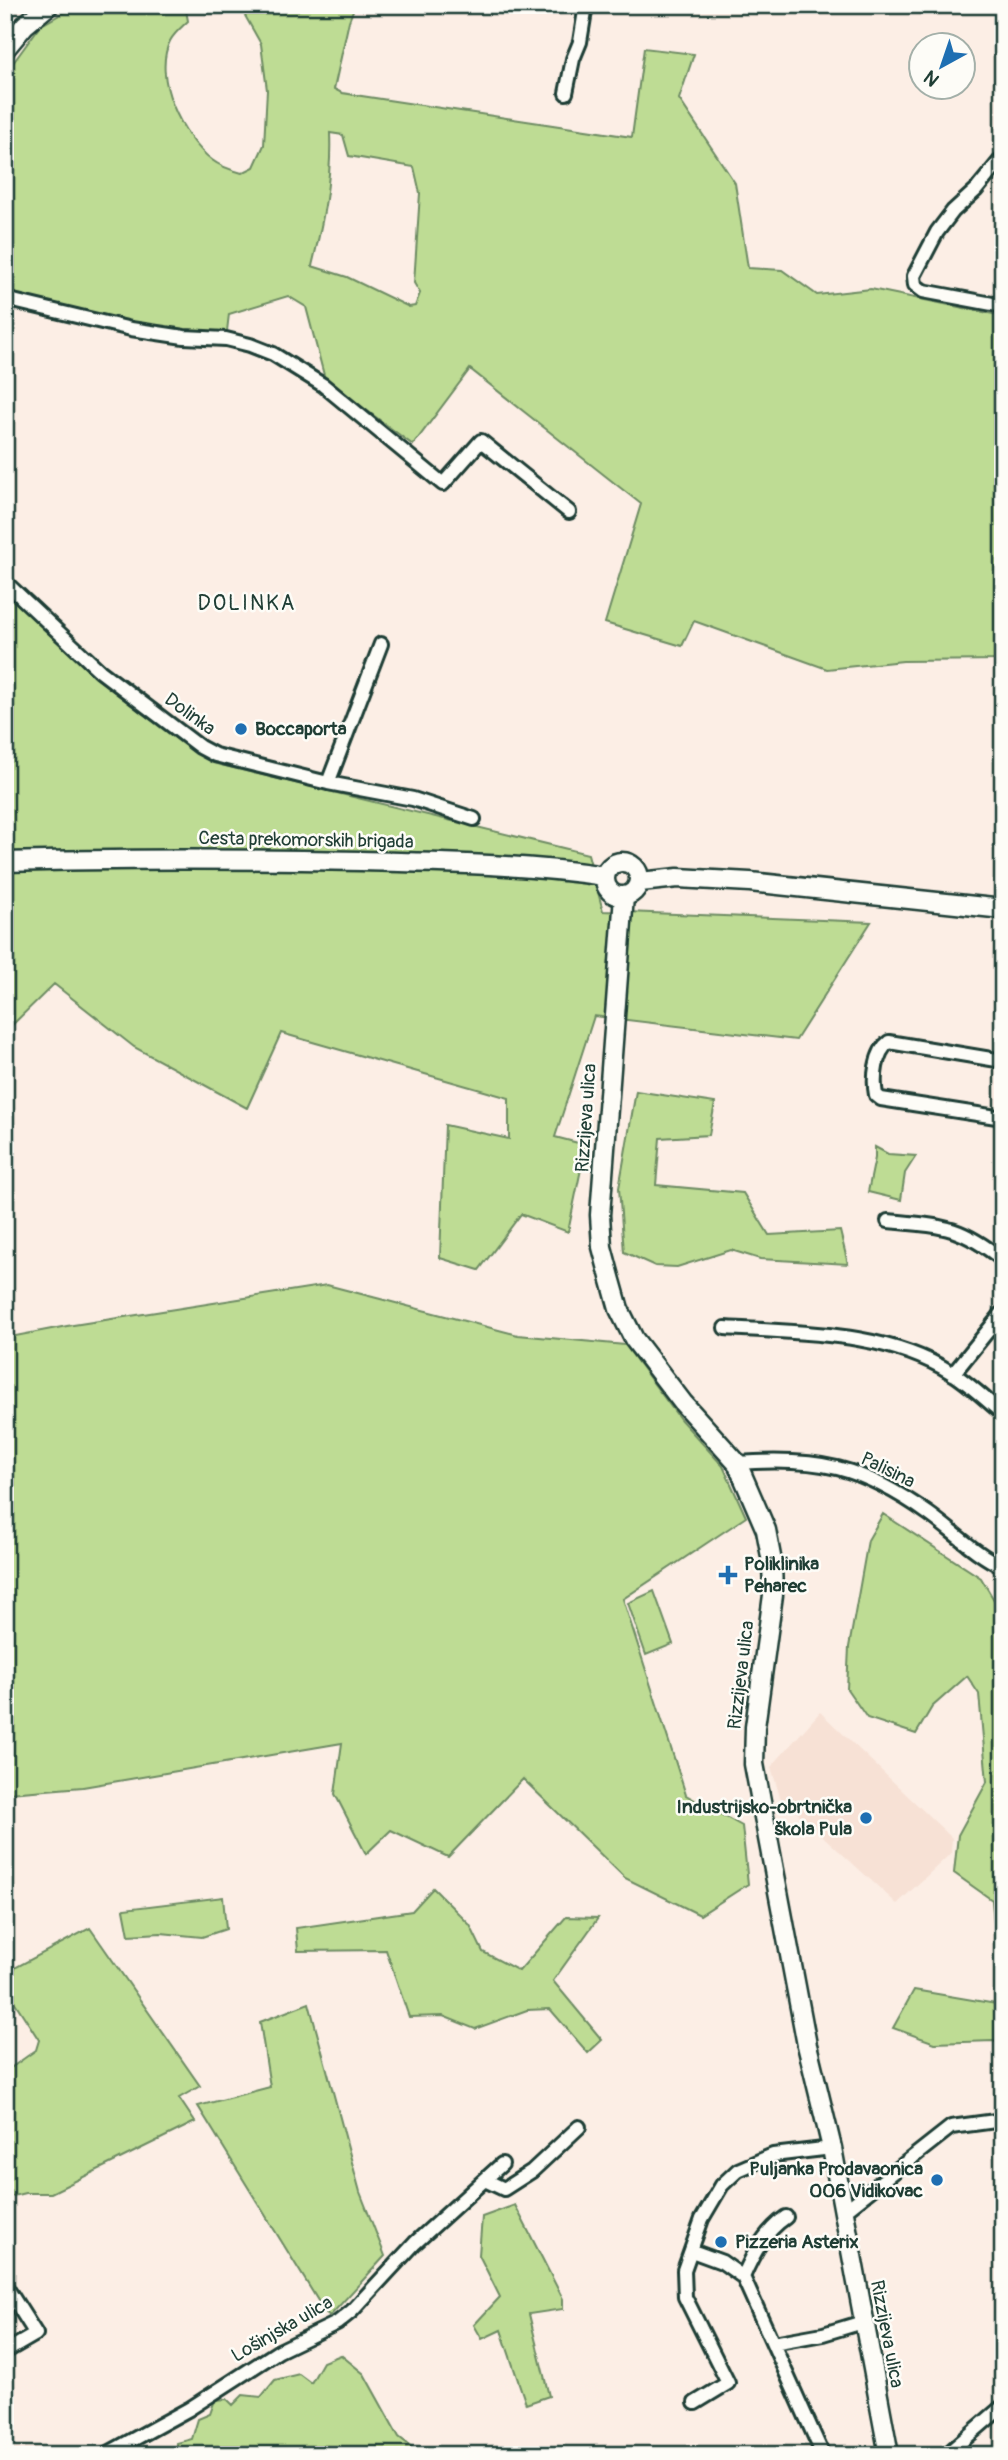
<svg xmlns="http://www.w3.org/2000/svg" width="1008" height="2460" font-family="Pangolin,sans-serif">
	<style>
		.built { fill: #f7e1d5 }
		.green { fill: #bedc94; stroke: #6e8c64; stroke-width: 2; fill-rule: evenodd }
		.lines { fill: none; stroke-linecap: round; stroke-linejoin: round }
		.street-casing { stroke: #1f3d34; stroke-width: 18 }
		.secondary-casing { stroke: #1f3d34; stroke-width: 23 }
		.street { stroke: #fdfcf7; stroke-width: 12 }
		.secondary { stroke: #fdfcf7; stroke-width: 18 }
		.poi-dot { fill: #1f6fb2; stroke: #fdfcf7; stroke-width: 2.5 }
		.labels { text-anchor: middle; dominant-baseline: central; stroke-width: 5; stroke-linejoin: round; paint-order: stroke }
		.street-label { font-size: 19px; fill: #1f3d34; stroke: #fdfcf7 }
		.poi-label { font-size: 19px; font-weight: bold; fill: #1f3d34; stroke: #fdfcf7; text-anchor: start }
		.neighbourhood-label { font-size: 21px; letter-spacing: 2px; fill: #1f3d34; stroke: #fdfcf7 }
	</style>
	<rect width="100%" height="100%" fill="#fceee5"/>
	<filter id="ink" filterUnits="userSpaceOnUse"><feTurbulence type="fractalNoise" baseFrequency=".0143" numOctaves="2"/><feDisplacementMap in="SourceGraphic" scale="14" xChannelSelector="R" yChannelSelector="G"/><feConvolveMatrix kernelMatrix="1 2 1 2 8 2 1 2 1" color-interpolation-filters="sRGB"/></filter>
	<g filter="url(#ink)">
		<!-- built -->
		<path class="built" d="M820 1712 952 1838 951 1853 897 1904 780 1797 771 1767Z"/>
		<!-- green -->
		<path class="green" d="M77 5H185L188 21C183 26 174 33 170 41 152 77 182 137 212 160 221 167 231 170 242 173L254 167 264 145 267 90 261 44 239 5H279L297 10 325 5H355L349 21 334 89 342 93 632 137 644 48 694 54 679 99 735 183 748 268 782 270 817 295 871 289 1003 316V660L903 661 827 669 694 621 682 646 605 623 641 504 470 369 413 445 325 379 306 307 288 296 229 314 227 331 170 333 5 296V74L40 26ZM330 133 343 135 349 156 414 167 420 193 414 283 420 293 415 306 409 307 347 277 312 266C323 221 332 179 330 133Z
			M5 592 96 678 153 721 213 763 588 854 603 911 871 922 796 1040 594 1016 555 1137 586 1145 568 1232 521 1214 479 1270 440 1258 445 1125 509 1139V1098L281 1033 247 1108 134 1047 54 984 5 1032Z
			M636 1091 715 1103 709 1135 660 1138 656 1185 743 1193 769 1235 840 1231 848 1264 760 1259 731 1250 677 1267 655 1266 624 1252 619 1188Z
			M875 1147 888 1154 916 1156 905 1173 901 1200 868 1192 875 1158Z
			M327 1285 518 1335 625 1345 681 1420 723 1466 746 1517 623 1599 686 1795 742 1826 748 1884 700 1915 625 1878 523 1779 448 1857 391 1830 366 1854 335 1794 342 1743 83 1787 9 1793 5 1803V1338L67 1326Z
			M883 1514 981 1578 1003 1615V1954L996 1947 992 1900 954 1873 958 1835 987 1782 979 1694 967 1676 932 1707 916 1734 867 1718 847 1689 849 1647 868 1540Z
			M654 1591 673 1644 646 1655 628 1603Z
			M433 1888 470 1925 483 1952 519 1971 566 1917 598 1918 553 1981 602 2040 588 2053 550 2009 527 2010 475 2029 443 2016 409 2017 386 1950 298 1951 296 1928 412 1911Z
			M223 1897 226 1929 202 1937 161 1933 129 1935 124 1909Z
			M90 1928 200 2086 179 2098 195 2122 51 2193H25L5 2198V2072L36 2050 39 2040 5 1987V1973Z
			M914 1990 996 2004 1003 1998V2044L993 2041 935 2043 893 2028Z
			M309 2003 360 2192 385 2256 330 2316 325 2312 198 2106 270 2087 260 2022Z
			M515 2205 563 2299V2309L529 2314 549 2396 526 2404 501 2330 482 2339 474 2325 500 2297 479 2255 482 2217Z
			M341 2355 364 2374 399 2437 422 2455H177V2443L192 2439 198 2419 210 2414 215 2400 227 2399 233 2405 243 2395 261 2397 275 2380 299 2374 311 2383 323 2362Z"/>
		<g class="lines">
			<!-- street casing -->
			<g class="street-casing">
				<path id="street" d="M566 93 573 59 580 42 586 5
					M1003 157 976 190 953 211 937 232 914 276 915 285 923 291 1003 306
					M5 299 131 329 184 337 226 339 250 345 273 354 323 385 443 484 481 441 569 512
					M5 582 100 671 200 747 215 755 328 783 413 799 474 819
					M328 783 381 644
					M1003 1061 889 1042C875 1052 873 1079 876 1095L881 1099 1003 1118
					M888 1221C942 1226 959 1225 1003 1260
					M725 1328C801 1333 885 1331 952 1373 970 1384 986 1400 1003 1414
					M953 1374 1003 1312
					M737 1463C818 1457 862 1466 929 1514 953 1531 975 1554 1003 1567
					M487 2181 504 2189 532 2171 579 2127
					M843 2212 951 2127 1003 2120
					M692 2251 722 2262 743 2277 823 2455
					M743 2277C753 2254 765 2231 786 2217
					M5 2285 36 2334 5 2352
					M773 2343 823 2334 863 2322
					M695 2403 728 2383 685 2297 684 2270 702 2219 722 2185 738 2170 773 2155 832 2148
					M105 2455 189 2409 279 2351 337 2323 352 2311 415 2243 502 2164
					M946 2455 1003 2406"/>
			</g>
			<!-- secondary casing -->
			<g class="secondary-casing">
				<path id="secondary" d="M5 49 25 25 49 5
					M605 879a17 17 0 1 1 34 0a17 17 0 1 1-34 0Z
					M5 862C124 858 243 859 361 861 443 863 525 864 605 876
					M640 882 678 878 750 882 1003 909
					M624 896 600 1215 602 1247 610 1277 619 1309 634 1339 683 1403 737 1463 766 1530 772 1562 773 1595 755 1727 754 1764 807 2045 832 2148 889 2455"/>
			</g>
			<!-- street -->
			<use href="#street" class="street"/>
			<!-- secondary -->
			<use href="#secondary" class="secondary"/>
		</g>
	</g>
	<!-- markers -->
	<g class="poi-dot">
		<circle cx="241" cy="729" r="7"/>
		<path d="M724.5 1564.5h7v7h7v7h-7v7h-7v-7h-7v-7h7z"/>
		<circle cx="866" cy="1818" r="7"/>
		<circle cx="937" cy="2180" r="7"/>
		<circle cx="721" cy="2242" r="7"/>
	</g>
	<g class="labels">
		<!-- street labels -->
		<g class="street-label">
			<text transform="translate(190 714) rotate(36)">Dolinka</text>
			<text transform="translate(306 840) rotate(1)">Cesta prekomorskih brigada</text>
			<text transform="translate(586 1118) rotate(-86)">Rizzijeva ulica</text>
			<text transform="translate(888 1470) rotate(26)">Palisina</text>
			<text transform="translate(741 1675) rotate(-83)">Rizzijeva ulica</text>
			<text transform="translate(282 2329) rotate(-30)">Lošinjska ulica</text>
			<text transform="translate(887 2334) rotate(79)">Rizzijeva ulica</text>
		</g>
		<!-- poi labels -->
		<g class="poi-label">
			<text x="255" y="729">Boccaporta</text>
			<text x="744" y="1564">Poliklinika<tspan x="744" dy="22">Peharec</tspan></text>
			<text x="852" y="1807" text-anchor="end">Industrijsko-obrtnička<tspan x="852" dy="22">škola Pula</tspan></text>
			<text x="923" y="2169" text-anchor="end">Puljanka Prodavaonica<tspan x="923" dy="22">006 Vidikovac</tspan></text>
			<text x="735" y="2242">Pizzeria Asterix</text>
		</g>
		<!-- neighbourhood labels -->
		<g class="neighbourhood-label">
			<text x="247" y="603">DOLINKA</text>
		</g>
	</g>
	<!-- margin -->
	<rect width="1008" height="2460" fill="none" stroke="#fdfcf7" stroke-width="28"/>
	<rect x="14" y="14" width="980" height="2432" fill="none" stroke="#1f3d34" stroke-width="2.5" filter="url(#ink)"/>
	<!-- north arrow -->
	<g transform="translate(942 66) rotate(220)"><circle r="33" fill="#fdfcf7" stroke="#a4b0a9" stroke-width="2"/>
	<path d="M0-5L12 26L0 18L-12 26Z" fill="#1f6fb2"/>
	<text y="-10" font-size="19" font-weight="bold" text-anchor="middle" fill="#1f3d34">N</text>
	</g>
</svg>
